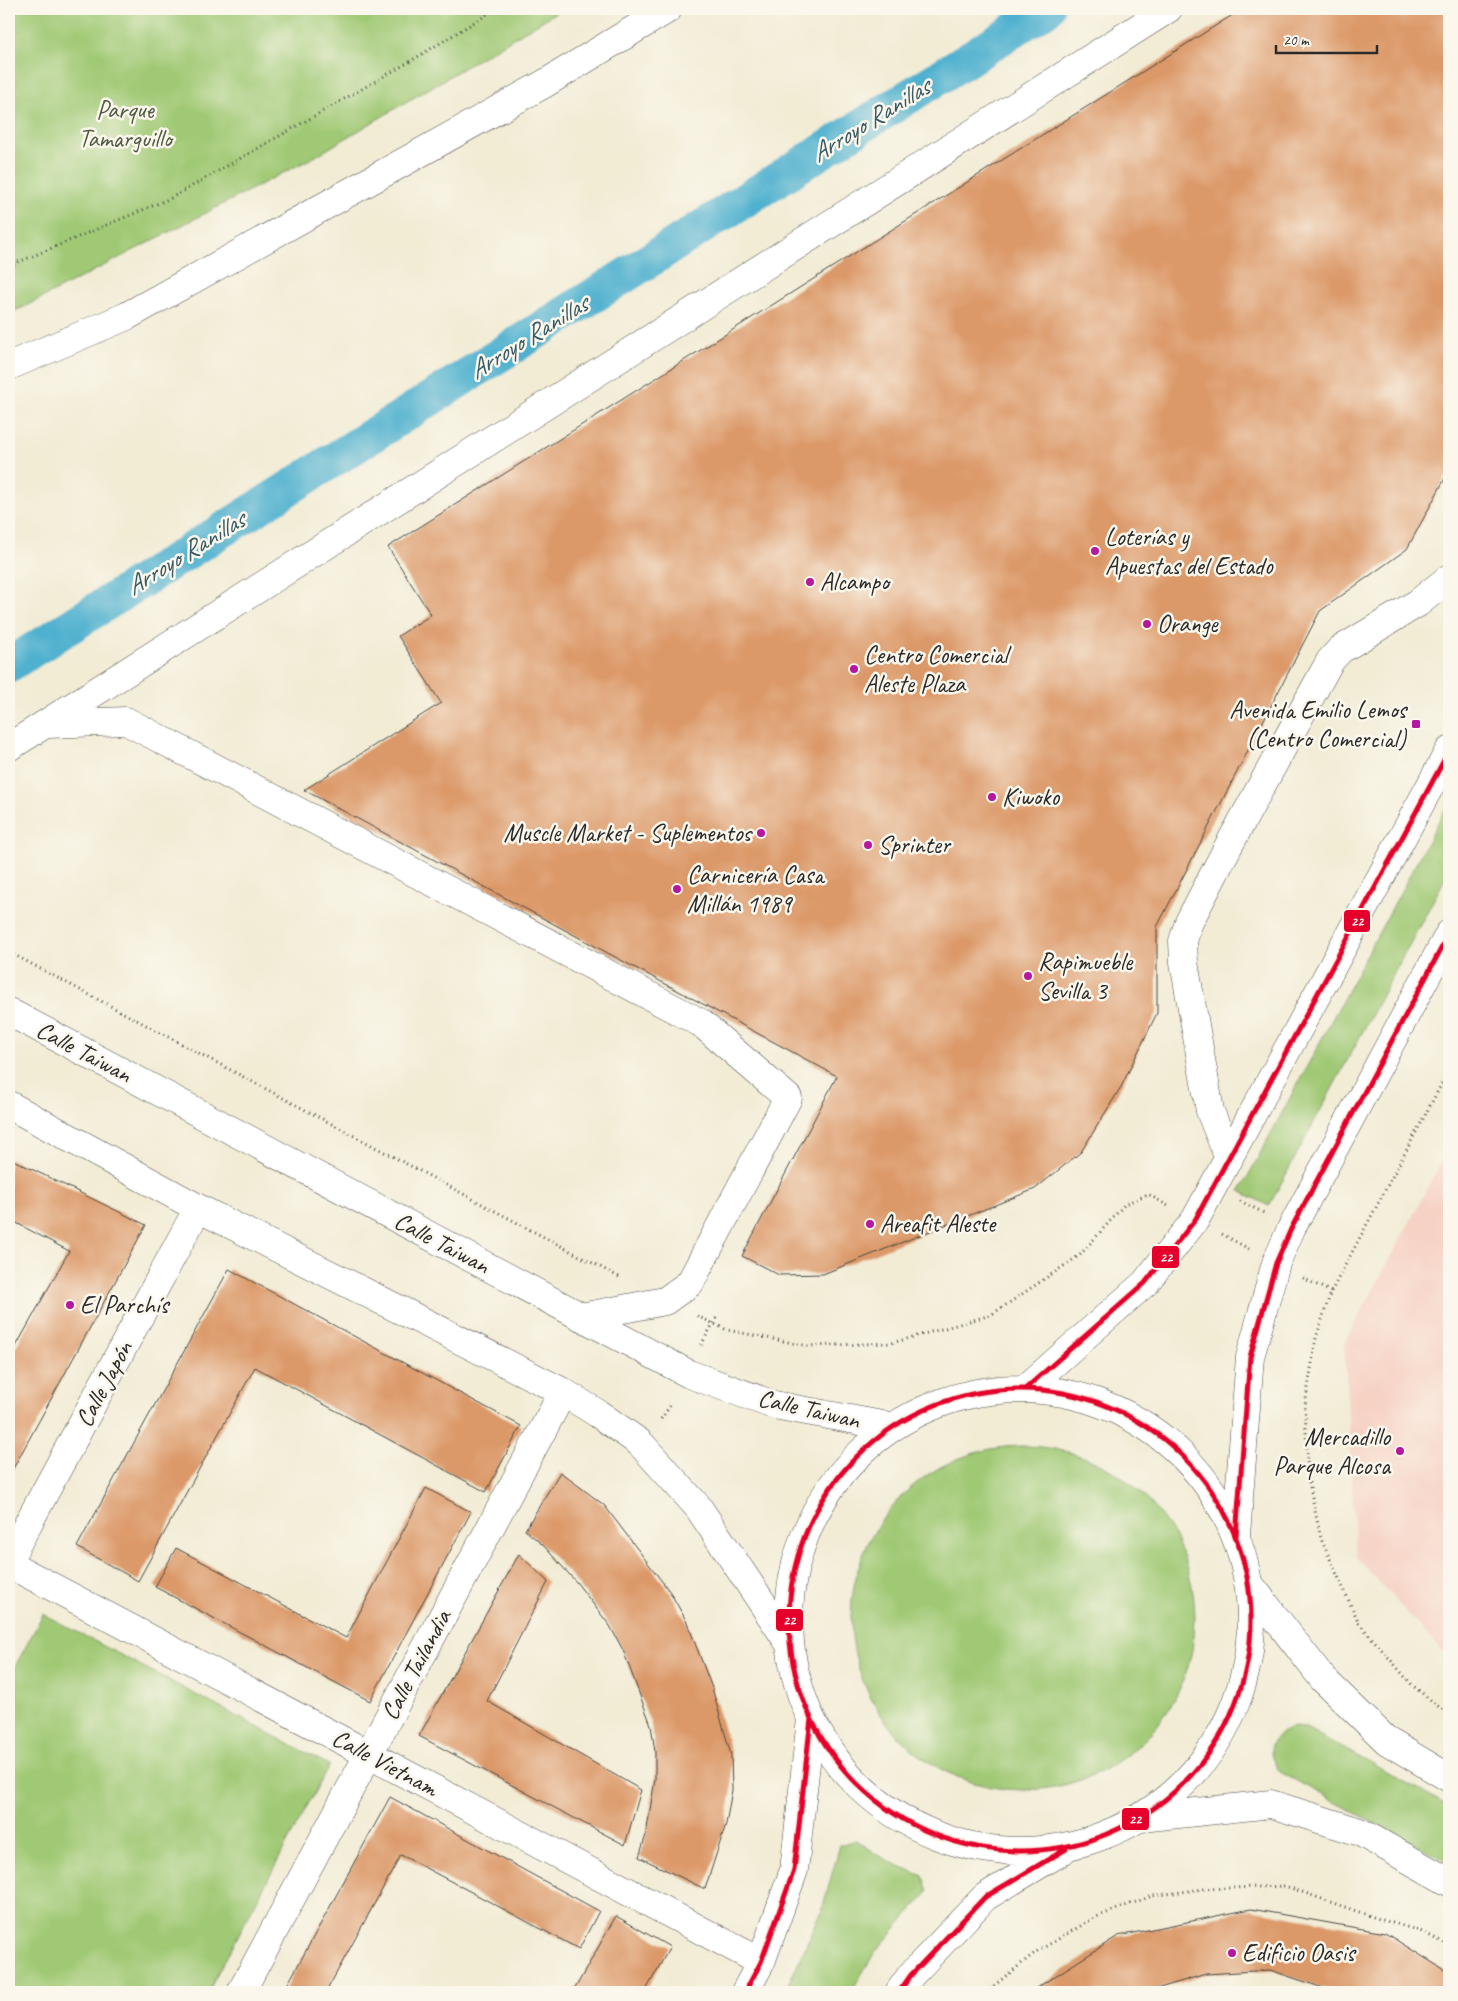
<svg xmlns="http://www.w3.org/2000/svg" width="1458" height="2001" font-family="Caveat,sans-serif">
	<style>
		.built { fill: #f6d2c4 }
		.green { fill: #a0c975; stroke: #667a50 }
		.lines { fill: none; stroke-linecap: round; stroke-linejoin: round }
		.canal { stroke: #50b1cf; stroke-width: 35 }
		.building { fill: #db9868 }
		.minor-casing { stroke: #494844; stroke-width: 29 }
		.path { stroke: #494844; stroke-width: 3; stroke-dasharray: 1 4; stroke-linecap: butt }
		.minor { stroke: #fff; stroke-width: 28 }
		.bus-1-casing { stroke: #fbf7ec; stroke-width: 9 }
		.bus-1 { stroke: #e4002b; stroke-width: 5 }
		.poi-dot { fill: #b5179e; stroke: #fbf7ec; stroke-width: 2 }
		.labels { text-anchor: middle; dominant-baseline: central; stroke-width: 5; stroke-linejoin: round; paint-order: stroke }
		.park-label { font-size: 25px; fill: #4e5a41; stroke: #fbf7ec }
		.poi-label { font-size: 25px; fill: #2b2b2b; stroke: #fbf7ec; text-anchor: start }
		.street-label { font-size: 25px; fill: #2b2b2b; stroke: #fbf7ec }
		.water-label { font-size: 26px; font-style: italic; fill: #385a64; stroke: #fbf7ec }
		.line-badge { stroke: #fbf7ec; stroke-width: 2 }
		.badge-label { font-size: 14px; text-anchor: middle; font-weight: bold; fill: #fff }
	</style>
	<rect width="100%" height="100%" fill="#fbf7ec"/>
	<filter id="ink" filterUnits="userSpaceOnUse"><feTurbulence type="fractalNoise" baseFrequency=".02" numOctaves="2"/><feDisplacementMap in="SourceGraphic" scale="10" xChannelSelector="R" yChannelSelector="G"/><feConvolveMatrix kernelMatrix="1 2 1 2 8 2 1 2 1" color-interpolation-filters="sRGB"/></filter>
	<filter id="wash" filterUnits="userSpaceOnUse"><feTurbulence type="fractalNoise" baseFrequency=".0096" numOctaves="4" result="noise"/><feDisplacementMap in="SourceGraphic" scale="20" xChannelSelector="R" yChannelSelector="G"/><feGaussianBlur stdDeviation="1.12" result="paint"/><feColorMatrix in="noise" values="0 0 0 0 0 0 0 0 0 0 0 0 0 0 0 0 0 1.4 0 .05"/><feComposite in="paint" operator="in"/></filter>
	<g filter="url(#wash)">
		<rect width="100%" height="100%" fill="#f2ecd5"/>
		<!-- built -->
		<path class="built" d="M1449 1148V1659L1356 1557 1344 1344Z"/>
		<!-- green -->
		<path class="green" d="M9 9H562L316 156 24 307 9 313Z
			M1449 802V871L1269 1206 1240 1191Z
			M851 1618a172 172 0 1 1 344 0a172 172 0 1 1-344 0Z
			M43 1614 329 1765 208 1992H9V1678Z
			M1291 1727 1306 1728 1449 1806V1863L1280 1772C1265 1751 1269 1738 1291 1727Z
			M856 1840 888 1861 923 1876 928 1892 875 1952 851 1992H785L822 1910 840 1845Z"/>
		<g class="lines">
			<!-- canal -->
			<path class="canal" d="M9 665 1047 9"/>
		</g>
		<g id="blocks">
			<!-- building -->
			<path class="building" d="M1242 9H1449V471L1407 549 1320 611 1157 927V1013L1121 1087 1081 1152 1035 1189 823 1274 779 1275 742 1256 837 1076 304 790 441 703 398 636 431 615 388 547Z
				M9 1158 146 1225 9 1476V1359L69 1251 9 1219Z
				M229 1269 521 1426 486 1492 255 1367 138 1581 77 1547Z
				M560 1472 604 1505 670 1592 687 1622 712 1688 731 1755 732 1790 726 1824 705 1889 639 1857 646 1835 655 1779V1752L651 1725 623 1650 610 1626 577 1583 543 1545 525 1530Z
				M426 1488 471 1512 370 1701 155 1587 176 1548 346 1638Z
				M519 1554 548 1582 487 1701 641 1790 625 1845 419 1736Z
				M390 1797 599 1911 579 1949 401 1855 326 1992H290L285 1989Z
				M1251 1909 1385 1933 1449 1973V1992H1335L1270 1970 1206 1974 1146 1992H1030L1118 1936Z
				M616 1916 670 1947 645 1992H573Z"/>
		</g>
	</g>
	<g filter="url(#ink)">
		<use href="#blocks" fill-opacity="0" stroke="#494844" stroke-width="1"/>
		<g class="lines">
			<!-- minor casing -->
			<g class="minor-casing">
				<path id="minor" d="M9 366 127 316 544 84 668 9
					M48 724 126 721 701 1023 788 1098 690 1283 665 1301 581 1317
					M9 747 1168 9
					M9 1012 689 1374 774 1405 893 1427
					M9 1105 198 1208 563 1392 597 1413 640 1443 698 1507 789 1643
					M1229 1159 1210 1111 1184 962 1183 941 1189 922 1229 845 1330 661 1340 650 1418 603 1449 578
					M1025 1389 1145 1283 1195 1220 1449 751
					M789 1620a231 231 0 1 1 462 0a231 231 0 1 1-462 0Z
					M1236 1535 1250 1357 1276 1263 1291 1229 1449 934
					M9 1559 198 1208
					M9 1564 761 1962
					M1248 1582 1323 1679 1387 1741 1449 1778
					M1141 1818 1271 1804 1360 1832 1449 1882
					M241 1992 563 1392
					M745 1992 761 1962 794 1870 811 1719
					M899 1992 911 1975 985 1897 1062 1851"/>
			</g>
			<!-- path -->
			<path class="path" d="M9 266 171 198 409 62 496 9
				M9 952 619 1277
				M1449 1070 1331 1292 1316 1338 1305 1406 1308 1478 1321 1539 1359 1623 1412 1685 1449 1715
				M1240 1201 1264 1213
				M1222 1234 1249 1249
				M1303 1278 1331 1292
				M697 1316 727 1330 808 1346 892 1343 991 1315 1080 1255 1125 1204 1148 1194 1168 1206
				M701 1345 717 1317
				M661 1419 670 1406
				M986 1992 1036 1952 1096 1917 1152 1896 1203 1889 1285 1886 1376 1918 1420 1931 1449 1945"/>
			<!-- minor -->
			<use href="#minor" class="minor"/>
			<!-- bus-1 casing -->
			<g class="bus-1-casing">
				<path id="bus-1" d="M1025 1389 1145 1283 1195 1220 1449 751
					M789 1620a231 231 0 1 1 462 0a231 231 0 1 1-462 0Z
					M1236 1536 1250 1357 1276 1263 1291 1229 1449 934
					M745 1992 761 1962 794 1870 811 1719
					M899 1992 911 1975 985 1897 1066 1849"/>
			</g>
			<!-- bus-1 -->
			<use href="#bus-1" class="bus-1"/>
		</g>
	</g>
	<!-- markers -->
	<g class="poi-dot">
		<circle cx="1095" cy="551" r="5"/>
		<circle cx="810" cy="582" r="5"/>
		<circle cx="1147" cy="624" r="5"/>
		<circle cx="854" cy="669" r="5"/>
		<rect x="1411" y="719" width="10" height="10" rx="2.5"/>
		<circle cx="992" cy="797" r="5"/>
		<circle cx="761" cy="833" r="5"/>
		<circle cx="868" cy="845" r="5"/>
		<circle cx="677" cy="889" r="5"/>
		<circle cx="1028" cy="976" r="5"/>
		<circle cx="870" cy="1224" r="5"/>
		<circle cx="70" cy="1305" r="5"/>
		<circle cx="1400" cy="1451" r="5"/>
		<circle cx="1232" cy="1953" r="5"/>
	</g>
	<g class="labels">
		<!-- park labels -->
		<g class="park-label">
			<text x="125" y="110">Parque<tspan x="125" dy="29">Tamarguillo</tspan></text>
		</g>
		<!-- poi labels -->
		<g class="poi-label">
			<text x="1105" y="537">Loterías y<tspan x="1105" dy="29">Apuestas del Estado</tspan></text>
			<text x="820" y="582">Alcampo</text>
			<text x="1157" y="624">Orange</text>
			<text x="864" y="655">Centro Comercial<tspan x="864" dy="29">Aleste Plaza</tspan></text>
			<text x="1406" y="710" text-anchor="end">Avenida Emilio Lemos<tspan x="1406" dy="29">(Centro Comercial)</tspan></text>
			<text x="1002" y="797">Kiwoko</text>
			<text x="751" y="833" text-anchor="end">Muscle Market - Suplementos</text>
			<text x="878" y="845">Sprinter</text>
			<text x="687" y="875">Carnicería Casa<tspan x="687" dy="29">Millán 1989</tspan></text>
			<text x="1038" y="962">Rapimueble<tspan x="1038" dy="29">Sevilla 3</tspan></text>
			<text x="880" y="1224">Areafit Aleste</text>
			<text x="80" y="1305">El Parchís</text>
			<text x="1390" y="1437" text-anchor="end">Mercadillo<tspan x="1390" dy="29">Parque Alcosa</tspan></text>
			<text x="1242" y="1953">Edificio Oasis</text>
		</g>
		<!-- street labels -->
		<g class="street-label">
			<text transform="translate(84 1052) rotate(28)">Calle Taiwan</text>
			<text transform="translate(442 1243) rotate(28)">Calle Taiwan</text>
			<text transform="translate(104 1384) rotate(-62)">Calle Japón</text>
			<text transform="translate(809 1409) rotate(13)">Calle Taiwan</text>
			<text transform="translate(416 1665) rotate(-62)">Calle Tailandia</text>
			<text transform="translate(385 1763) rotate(28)">Calle Vietnam</text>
		</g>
		<!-- water labels -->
		<g class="water-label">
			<text transform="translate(870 120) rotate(-32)">Arroyo Ranillas</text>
			<text transform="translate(528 337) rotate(-32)">Arroyo Ranillas</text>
			<text transform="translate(185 553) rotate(-32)">Arroyo Ranillas</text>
		</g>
	</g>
	<g class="line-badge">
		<rect x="1343" y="909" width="28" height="24" rx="5" fill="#e4002b"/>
		<rect x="1151" y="1245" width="29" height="24" rx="5" fill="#e4002b"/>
		<rect x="775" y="1608" width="29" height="24" rx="5" fill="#e4002b"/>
		<rect x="1121" y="1807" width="29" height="24" rx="5" fill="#e4002b"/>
	</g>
	<g class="badge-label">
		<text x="1357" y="926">22</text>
		<text x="1166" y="1262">22</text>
		<text x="789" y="1625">22</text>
		<text x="1135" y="1824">22</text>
	</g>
	<!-- margin -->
	<rect width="1458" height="2001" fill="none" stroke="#fbf7ec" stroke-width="30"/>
	<!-- scale -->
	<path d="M1276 45v8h101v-8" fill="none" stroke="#2b2b2b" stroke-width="2.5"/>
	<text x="1283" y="45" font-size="15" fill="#2b2b2b" stroke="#fbf7ec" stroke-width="4" paint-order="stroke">20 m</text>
</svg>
